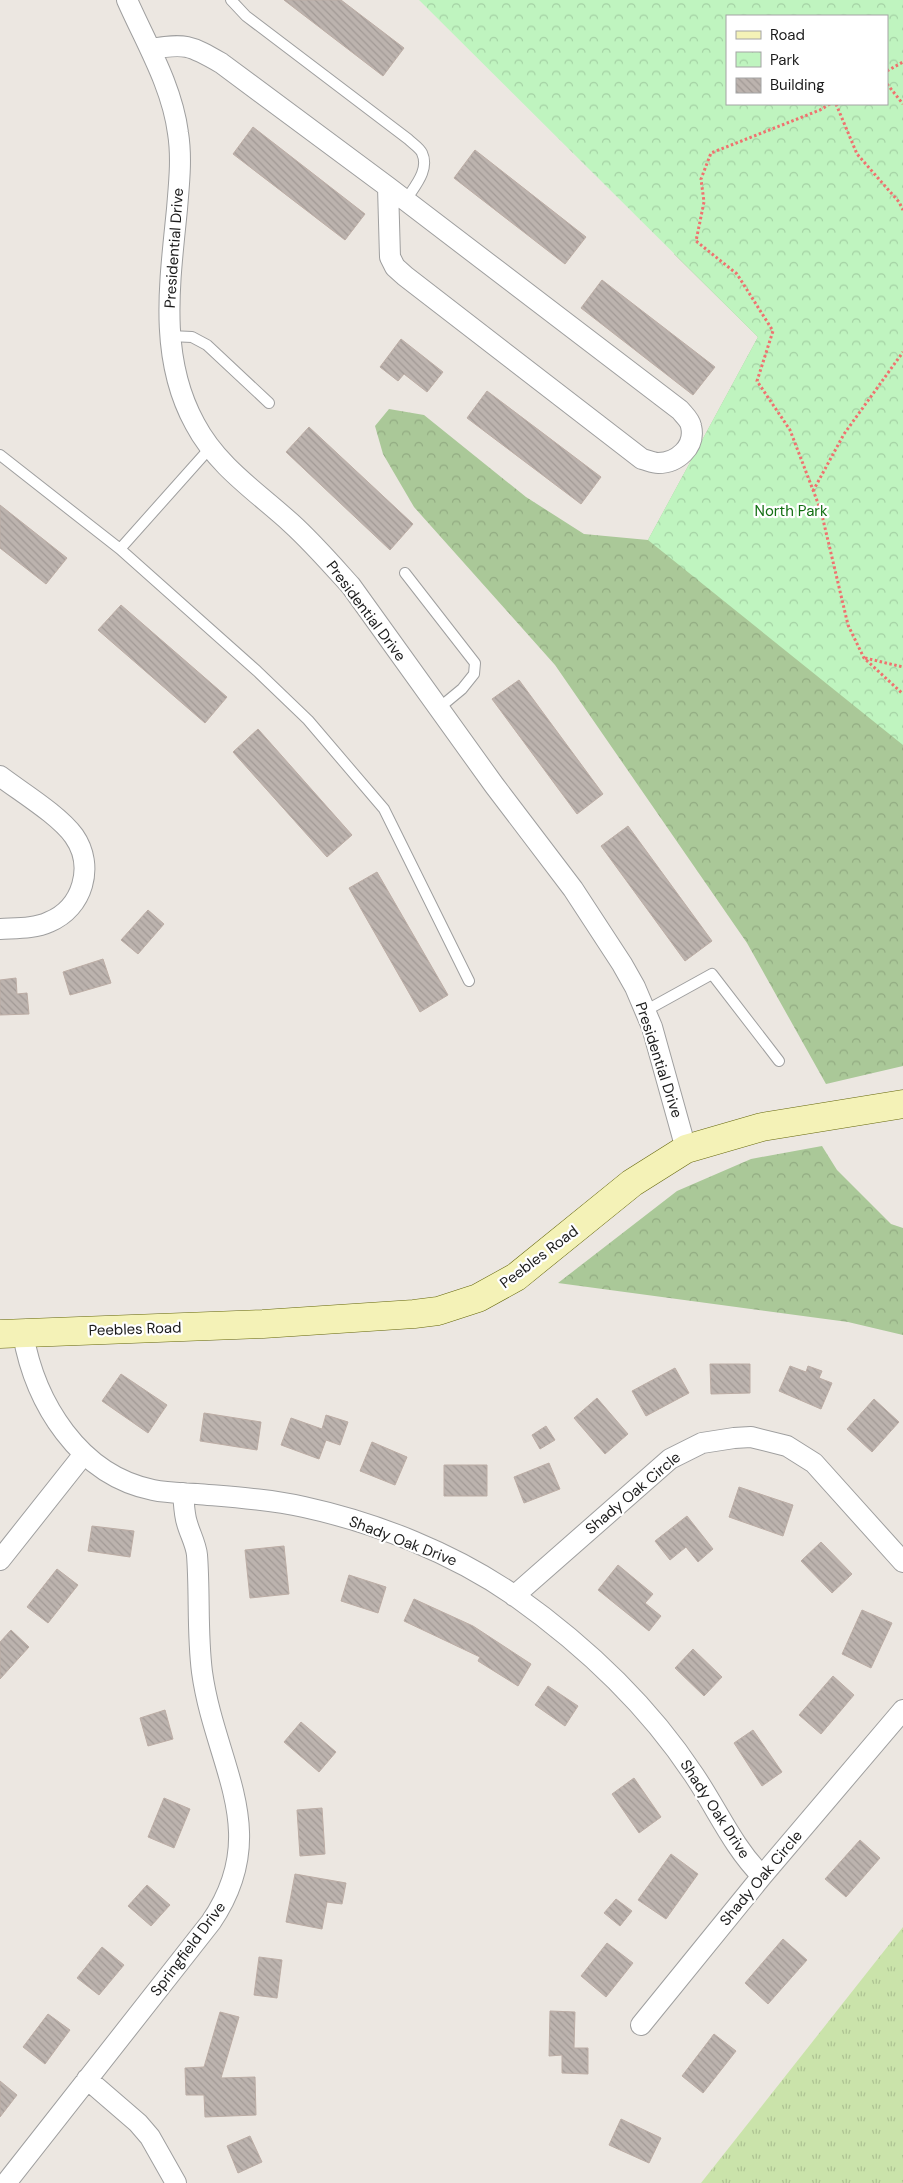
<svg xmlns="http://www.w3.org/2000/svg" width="903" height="2183" font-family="'DM Sans',sans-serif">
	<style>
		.grass { fill: url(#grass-tufts) }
		.forest { fill: url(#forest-crowns) }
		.park { fill: url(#park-crowns); fill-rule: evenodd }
		.building { fill: url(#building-back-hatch); stroke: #bcada5 }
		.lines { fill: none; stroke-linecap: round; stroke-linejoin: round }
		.lane-casing { stroke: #9f9f9f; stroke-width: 12 }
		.street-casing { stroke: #9f9f9f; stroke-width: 22 }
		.secondary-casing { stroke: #65670c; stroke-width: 29 }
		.path { stroke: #ef726f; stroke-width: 3; stroke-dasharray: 2.5 2.5; stroke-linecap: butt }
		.lane { stroke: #fff; stroke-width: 10 }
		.street { stroke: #fff; stroke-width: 20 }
		.secondary { stroke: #f4f2b7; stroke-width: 28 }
		.labels { text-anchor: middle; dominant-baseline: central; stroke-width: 4.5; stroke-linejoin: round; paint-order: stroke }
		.street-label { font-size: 15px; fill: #1b1b1b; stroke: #fff }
		.park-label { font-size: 15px; fill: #136f13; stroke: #fff }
	</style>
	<defs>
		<pattern id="grass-tufts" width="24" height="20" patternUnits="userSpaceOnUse" patternTransform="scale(1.25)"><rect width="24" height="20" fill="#cae3aa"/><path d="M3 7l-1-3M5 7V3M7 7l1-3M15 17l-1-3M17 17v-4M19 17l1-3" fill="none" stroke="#adc292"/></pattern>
		<pattern id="forest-crowns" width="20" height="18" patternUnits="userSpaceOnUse" patternTransform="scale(1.25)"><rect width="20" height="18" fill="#aac898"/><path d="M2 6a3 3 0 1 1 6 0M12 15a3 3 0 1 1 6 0" fill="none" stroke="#92ab82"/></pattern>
		<pattern id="park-crowns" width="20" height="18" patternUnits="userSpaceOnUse" patternTransform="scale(1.25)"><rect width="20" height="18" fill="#bff4bf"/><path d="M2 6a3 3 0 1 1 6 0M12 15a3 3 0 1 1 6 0" fill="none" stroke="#a4d1a4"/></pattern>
		<pattern id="building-back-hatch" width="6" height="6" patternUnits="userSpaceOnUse" patternTransform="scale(1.25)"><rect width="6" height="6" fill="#bcb3ae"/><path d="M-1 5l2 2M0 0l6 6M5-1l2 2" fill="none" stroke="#a19995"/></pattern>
	</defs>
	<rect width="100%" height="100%" fill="#ece7e1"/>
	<!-- grass -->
	<path class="grass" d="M903 1927V2183H701Z"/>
	<!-- forest -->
	<path class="forest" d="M903 0V1066L826 1084 747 943 555 665 414 507 383 454 375 426 389 409 424 415 526 497 584 534 648 540 758 337 674 254 682 150 727 104H887V16Z
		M822 1146 837 1170 891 1224 903 1228V1335L848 1322 558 1283 677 1191 751 1159Z"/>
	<!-- park -->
	<path class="park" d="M419 0H903V745L648 540 758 337ZM727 16H887V104H727Z"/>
	<!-- building -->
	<path class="building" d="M284 0H341L404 48 383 76Z
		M253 127 365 214 345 240 233 154Z
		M475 150 586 237 565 264 454 178Z
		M602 280 715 367 693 395 581 308Z
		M401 339 443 372 427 392 404 374 398 381 380 367Z
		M487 391 601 477 581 504 467 418Z
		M309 427 413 524 390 550 286 452Z
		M0 505 67 558 46 584 0 548Z
		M121 605 227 697 205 723 98 630Z
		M519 680 603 794 577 814 492 699Z
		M258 729 352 835 327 857 233 752Z
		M628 826 712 941 685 961 601 846Z
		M377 872 448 995 420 1012 349 888Z
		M148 910 164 924 138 954 121 940Z
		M103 959 111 983 70 995 63 972Z
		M16 978 17 994 27 993 29 1014 0 1015V980Z
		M710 1364H750V1393L711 1394Z
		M790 1366 806 1372 808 1366 822 1371 819 1378 832 1383 821 1409 779 1391Z
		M675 1368 689 1393 646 1416 632 1391Z
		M121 1374 167 1405 148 1433 102 1401Z
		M597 1398 628 1434 605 1454 574 1418Z
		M874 1399 899 1422 872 1452 847 1429Z
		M204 1413 261 1422 257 1450 200 1441Z
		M326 1415 348 1422 340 1445 326 1440 319 1459 281 1445 291 1418 322 1429Z
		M546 1426 555 1440 540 1449 532 1435Z
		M372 1442 407 1457 395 1485 360 1471Z
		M549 1463 560 1489 524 1503 514 1477Z
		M444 1465H487V1496H444Z
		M739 1487 793 1505 783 1536 729 1517Z
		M687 1516 713 1549 698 1562 686 1547 670 1560 655 1541Z
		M92 1526 134 1531 130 1557 88 1551Z
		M821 1542 852 1574 832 1593 801 1561Z
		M284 1546 289 1594 250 1598 245 1550Z
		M618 1565 653 1594 645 1603 661 1616 649 1631 598 1590Z
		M57 1569 78 1585 48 1623 27 1607Z
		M349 1575 386 1587 378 1613 341 1601Z
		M414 1599 473 1626 531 1664 518 1686 478 1661 480 1657 404 1621Z
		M862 1610 892 1623 871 1668 842 1654Z
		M11 1630 29 1647 0 1679V1642Z
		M693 1649 722 1677 704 1696 675 1668Z
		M833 1676 854 1695 821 1734 799 1715Z
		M548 1686 578 1706 565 1726 535 1705Z
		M165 1710 173 1739 148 1746 140 1718Z
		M301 1722 336 1752 319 1772 284 1742Z
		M753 1730 782 1772 762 1786 734 1743Z
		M634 1778 661 1817 639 1833 612 1794Z
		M164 1798 190 1809 174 1848 148 1837Z
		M322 1808 325 1854 300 1856 297 1810Z
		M860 1840 880 1858 846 1897 825 1879Z
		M671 1854 698 1874 666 1919 638 1900Z
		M295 1874 346 1883 342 1904 327 1902 322 1929 286 1922Z
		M147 1885 170 1905 151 1926 128 1906Z
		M616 1899 632 1911 620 1926 604 1913Z
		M783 1939 807 1960 768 2004 745 1983Z
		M607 1943 633 1963 606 1997 581 1976Z
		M102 1947 124 1965 99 1995 77 1978Z
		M259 1957 282 1960 277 1998 254 1995Z
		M550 2011 575 2012 574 2048H588V2074L562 2073V2055L549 2056Z
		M220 2012 239 2017 221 2078 255 2077 256 2115 205 2117 204 2095H186L185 2068 204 2067Z
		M48 2014 70 2030 45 2064 23 2047Z
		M714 2034 736 2051 703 2093 682 2076Z
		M0 2081 17 2095 0 2117Z
		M621 2119 661 2138 649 2163 609 2145Z
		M250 2136 262 2162 238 2173 227 2146Z"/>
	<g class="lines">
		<!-- lane casing -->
		<g class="lane-casing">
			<path id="lane" d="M231 0 246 16 408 139C412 143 420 148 422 153 430 170 414 187 406 200
				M170 336 192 337 207 345 269 403
				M0 455 120 549 257 671 308 720 384 809 469 981
				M120 549 210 448
				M405 573 475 663 474 674 462 689 439 708
				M645 1011 712 974 779 1061"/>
		</g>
		<!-- street casing -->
		<g class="street-casing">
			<path id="street" d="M127 0C146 43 172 86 178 133 182 158 179 184 177 209 170 281 158 357 195 424 217 466 257 492 291 523 313 543 332 565 351 586L494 785 573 889 622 964 635 987 652 1027 686 1149
				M150 49C185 43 190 45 221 63L388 187 680 410C684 415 690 420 691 426 696 447 677 463 658 463 653 463 647 460 642 459L405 276 395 267 390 257 388 187
				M0 776C21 792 59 815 74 836 95 866 83 908 49 922 34 929 16 928 0 929
				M23 1334C35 1403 79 1475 153 1490 167 1493 182 1493 197 1494 232 1497 268 1499 304 1507 377 1523 453 1553 515 1596 584 1645 647 1704 694 1775 717 1809 733 1847 762 1876
				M0 1560 84 1454
				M514 1596 670 1459 702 1443 734 1438 751 1437 787 1446 814 1463 903 1562
				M641 2025 762 1876 903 1710
				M87 2079 138 2123 150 2137 176 2183
				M6 2183 211 1922C273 1831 215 1766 202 1672 197 1633 200 1594 197 1555 196 1544 190 1534 187 1523 184 1514 184 1502 183 1493"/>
		</g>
		<!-- secondary casing -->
		<g class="secondary-casing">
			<path id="secondary" d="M0 1334 263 1324 414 1314 438 1311 478 1298 516 1277 632 1183 686 1149 762 1127 903 1104"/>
		</g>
		<!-- path -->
		<path class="path" d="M887 71 903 62
			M887 84 903 104
			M830 104 820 110 711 153 701 179 704 202 696 241 737 274 773 331 757 381 790 430 821 511 848 625 864 658 903 694
			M836 104 857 154 899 202 903 210
			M813 491 844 434 903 352
			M865 658 903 667"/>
		<!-- lane -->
		<use href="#lane" class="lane"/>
		<!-- street -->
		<use href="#street" class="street"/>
		<!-- secondary -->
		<use href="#secondary" class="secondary"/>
	</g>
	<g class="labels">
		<!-- street labels -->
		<g class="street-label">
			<text transform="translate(174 248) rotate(-86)">Presidential Drive</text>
			<text transform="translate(366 611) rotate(53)">Presidential Drive</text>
			<text transform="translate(659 1060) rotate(72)">Presidential Drive</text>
			<text transform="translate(539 1257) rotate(-37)">Peebles Road</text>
			<text transform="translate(135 1329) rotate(-2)">Peebles Road</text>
			<text transform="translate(633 1493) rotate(-40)">Shady Oak Circle</text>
			<text transform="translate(403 1541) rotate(21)">Shady Oak Drive</text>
			<text transform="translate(715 1809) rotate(57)">Shady Oak Drive</text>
			<text transform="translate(761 1878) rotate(-50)">Shady Oak Circle</text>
			<text transform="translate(188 1949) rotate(-53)">Springfield Drive</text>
		</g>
		<!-- park labels -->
		<g class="park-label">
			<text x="791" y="511">North Park</text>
		</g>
	</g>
	<!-- legend -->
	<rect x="726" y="15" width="162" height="90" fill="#ffffff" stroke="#a4a4a4"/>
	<rect x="736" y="31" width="25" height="8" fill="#f4f2b7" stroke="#a4a4a4"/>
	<text x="770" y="40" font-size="15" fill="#1b1b1b">Road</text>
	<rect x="736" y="52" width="25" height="15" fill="url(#park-crowns)" stroke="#a4a4a4"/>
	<text x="770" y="65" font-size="15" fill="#1b1b1b">Park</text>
	<rect x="736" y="78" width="25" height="15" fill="url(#building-back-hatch)" stroke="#a4a4a4"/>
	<text x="770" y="90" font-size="15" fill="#1b1b1b">Building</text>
</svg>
